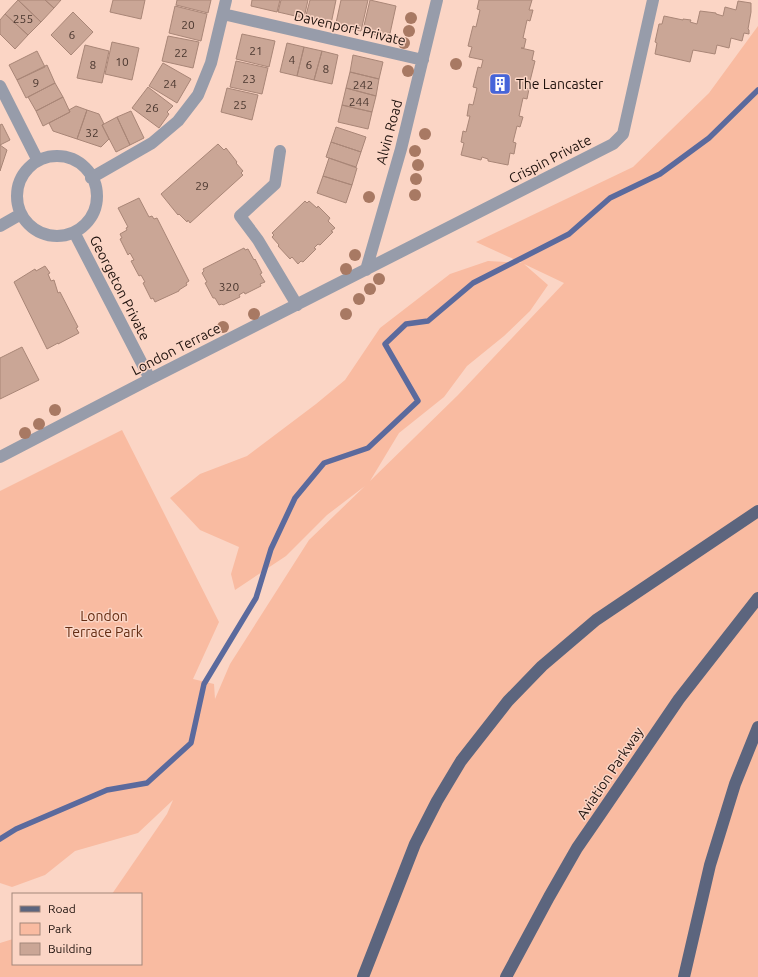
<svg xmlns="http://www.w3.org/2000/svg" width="758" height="977" font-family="Ubuntu,sans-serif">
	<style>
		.green { fill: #f9bba1; fill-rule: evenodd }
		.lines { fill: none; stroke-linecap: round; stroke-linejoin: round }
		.stream { stroke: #5b6a9d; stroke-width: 5.5 }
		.building { fill: #caa696; stroke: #a98677 }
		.minor { stroke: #979caa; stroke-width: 12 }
		.major { stroke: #5c657e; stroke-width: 12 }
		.tree { fill: #a87963 }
		.labels { text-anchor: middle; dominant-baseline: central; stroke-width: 3; stroke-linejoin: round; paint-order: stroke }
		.number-label { font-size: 12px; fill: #4a372f }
		.street-label { font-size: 14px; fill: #1f120d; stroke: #fbd5c5 }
		.poi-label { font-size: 14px; fill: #1f120d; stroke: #fbd5c5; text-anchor: start }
		.park-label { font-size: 14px; fill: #642d13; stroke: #fbd5c5 }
	</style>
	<rect width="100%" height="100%" fill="#fbd5c5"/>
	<!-- green -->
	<path class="green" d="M758 26V977H0V943L13 939V964H141V894H112L167 814 173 800 138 833 75 851 45 875 12 887 0 883V491L122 430 219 622 193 679 214 684 215 699 230 664 309 540 365 486 327 515 286 556 235 590 231 574 239 547 200 530 170 498 200 474 247 456 316 404 345 380 380 328 450 274 488 261 522 263 476 242 633 167 709 93ZM524 264 564 283 458 395 370 481 399 433 444 397 467 366 504 336 530 311 548 285Z"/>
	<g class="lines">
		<!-- stream -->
		<path class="stream" d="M0 839 16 829 107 790 147 783 191 743 204 684 256 598 271 549 295 498 324 463 368 448 418 401 385 344 406 324 428 321 473 283 569 234 610 198 660 174 709 138 758 90"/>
	</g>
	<!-- building -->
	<path class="building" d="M18 0H45L54 8 41 22Z
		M18 0 41 22 28 35 5 14Z
		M45 0H61L54 8Z
		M113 0H145L141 19 110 12Z
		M177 0H211L208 13 176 5Z
		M252 0H280L277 12 251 6Z
		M281 0H308L304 18 278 12Z
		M310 0H336L331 24 305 19Z
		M341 0H368L361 31 344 27V25L336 23Z
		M370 0 396 6 389 38 371 34 372 32 363 30Z
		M479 0H532L529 10H533L530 21 527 20 523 38 526 39 524 48H521L534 51 532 60 535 61 530 81 528 80 526 88 529 89 527 99 523 98 519 116 523 117 520 127 517 126 513 142 516 143 514 154 510 153 508 165 488 161V159L482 157 481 160 461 155 464 143 461 142 463 131 466 132 470 116H467L469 104 473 105 477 88 473 87 478 67 481 68 483 60 469 57 472 47 468 46 473 26 476 27 480 10 477 9Z
		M738 1 751 3V12L748 29 749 30V34L744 33 742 41 731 38 729 48 717 45 715 54 693 50 690 62 655 54 657 43 655 42 659 24H662L664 16 683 20V19L691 20 690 22 697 24 700 11 716 13V14L723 16 725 7 736 10Z
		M175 6 207 14 201 41 169 33Z
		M73 12 93 32 71 55 51 35Z
		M5 14 28 35 15 49 0 34V20Z
		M242 34 275 41 269 67 236 59Z
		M168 36 199 42 193 68 162 61Z
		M112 42 139 48 132 80 105 74Z
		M287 43 304 47 297 76 280 72Z
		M85 45 109 51 102 83 77 78Z
		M304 47 322 51 314 80 297 76Z
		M37 51 45 67 17 80 9 65Z
		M322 51 338 55 332 84 314 80Z
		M353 55 383 62 379 79 350 72Z
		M236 61 268 68 262 94 230 87Z
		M163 63 191 79 177 103 149 86Z
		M47 65 55 83 26 98 17 80Z
		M350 72 379 79 376 96 346 88Z
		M55 83 63 97 36 111 28 97Z
		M148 87 173 106 167 112 169 114 159 128 132 108Z
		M227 88 258 95 252 120 221 112Z
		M346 88 376 96 372 112 342 105Z
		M63 97 70 112 43 126 36 111Z
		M342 105 372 112 368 129 338 122Z
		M76 106 87 110 77 139 53 131 49 123 70 112 69 110Z
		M87 110 99 114 104 124 102 125 109 139 101 147 77 139Z
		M131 111 144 138 130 145 117 117Z
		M117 117 130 145 116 152 102 125Z
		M2 124 10 140 0 145V125Z
		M336 127 366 137 361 152 331 142Z
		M331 142 361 152 356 167 326 157Z
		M218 144 224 150 226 148 237 162 236 163 243 171 241 173 243 175 190 223 188 220 187 222 179 214 178 215 161 194Z
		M0 145 7 150 0 171Z
		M329 158 357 168 352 185 323 176Z
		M323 176 352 185 346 203 317 193Z
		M139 198 149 217 152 216 154 219 157 218 189 281 186 283 187 285 179 290V291L155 302 153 298 151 299 143 283 145 282 141 275 139 276 131 261 134 260 130 253 128 255 120 239 122 238 120 234 127 230 126 228 128 227 118 208Z
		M305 201 307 203 309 201 317 208 318 206 330 218 328 221 335 228 331 231 333 232 320 245 318 244 314 248 316 249 303 262 301 261 298 264 292 257 290 259 278 246 279 245 272 237 274 235 272 233Z
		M244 248 245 250 248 249 254 260 255 259 262 273 260 274 265 282 260 284 261 286 245 294 244 292 239 295 240 297 223 305 222 304 219 305 215 298H213L205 283 207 282 202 273 204 271 203 269Z
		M45 266 50 273 48 274 51 281 54 280 58 293 60 292 78 327 76 328 79 333 58 344V343L47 349 14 282 35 269 36 271Z
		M22 347 39 380 0 399V358Z"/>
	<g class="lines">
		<!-- minor -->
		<path class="minor" d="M223 14 423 60
			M0 86 38 161
			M280 151 275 184 240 216 258 240 297 305
			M17 196a40 40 0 1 1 80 0a40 40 0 1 1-80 0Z
			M91 178 152 143 178 121 198 95 211 63 226 0
			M0 226 21 214
			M74 232 150 379
			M366 270 401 149 437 0
			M0 457 150 379 613 144 623 134 653 0"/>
		<!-- major -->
		<path class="major" d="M363 977 415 844 437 801 461 761 508 701 542 666 596 620 758 511
			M506 977 549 897 577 848 597 819 679 699 758 598
			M684 977 710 865 735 784 758 727"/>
	</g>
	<!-- trees -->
	<g class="tree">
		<circle cx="411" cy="18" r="6"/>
		<circle cx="409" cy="31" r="6"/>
		<circle cx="404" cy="43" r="6"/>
		<circle cx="456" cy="64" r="6"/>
		<circle cx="408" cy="71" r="6"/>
		<circle cx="425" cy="134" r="6"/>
		<circle cx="415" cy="151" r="6"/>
		<circle cx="418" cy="165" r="6"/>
		<circle cx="416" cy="179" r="6"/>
		<circle cx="415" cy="195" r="6"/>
		<circle cx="369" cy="197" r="6"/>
		<circle cx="355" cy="255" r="6"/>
		<circle cx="346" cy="269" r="6"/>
		<circle cx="379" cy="279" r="6"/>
		<circle cx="370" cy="289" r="6"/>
		<circle cx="359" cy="299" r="6"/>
		<circle cx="254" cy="314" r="6"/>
		<circle cx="346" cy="314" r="6"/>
		<circle cx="223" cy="327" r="6"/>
		<circle cx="55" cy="410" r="6"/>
		<circle cx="39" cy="424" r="6"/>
		<circle cx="25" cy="433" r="6"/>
	</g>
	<!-- icons -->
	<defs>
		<g id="building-square" transform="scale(1.15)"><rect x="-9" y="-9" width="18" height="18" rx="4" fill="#4665d9" stroke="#fbd5c5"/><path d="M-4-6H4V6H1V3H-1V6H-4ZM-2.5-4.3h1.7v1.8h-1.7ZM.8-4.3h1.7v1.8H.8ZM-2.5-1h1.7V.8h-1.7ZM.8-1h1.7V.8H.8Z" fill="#fff"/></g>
	</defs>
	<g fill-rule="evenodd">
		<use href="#building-square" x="500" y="84"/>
	</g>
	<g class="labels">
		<!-- number labels -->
		<g class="number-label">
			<text x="23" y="18">255</text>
			<text x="188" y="24">20</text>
			<text x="72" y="34">6</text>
			<text x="256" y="50">21</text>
			<text x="181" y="52">22</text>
			<text x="292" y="59">4</text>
			<text x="122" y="61">10</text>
			<text x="93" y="64">8</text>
			<text x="309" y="64">6</text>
			<text x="326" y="68">8</text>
			<text x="249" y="78">23</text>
			<text x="36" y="82">9</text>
			<text x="170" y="83">24</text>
			<text x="363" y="84">242</text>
			<text x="359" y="101">244</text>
			<text x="240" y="104">25</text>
			<text x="152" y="107">26</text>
			<text x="92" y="132">32</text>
			<text x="202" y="185">29</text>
			<text x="229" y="286">320</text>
		</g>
		<!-- street labels -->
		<g class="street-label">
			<text transform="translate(350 28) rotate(13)">Davenport Private</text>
			<text transform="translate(389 132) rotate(-75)">Alvin Road</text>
			<text transform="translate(550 159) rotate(-27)">Crispin Private</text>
			<text transform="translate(120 288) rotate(63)">Georgeton Private</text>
			<text transform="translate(176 349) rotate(-27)">London Terrace</text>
			<text transform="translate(610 773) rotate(-56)">Aviation Parkway</text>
		</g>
		<!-- poi labels -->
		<g class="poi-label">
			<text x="516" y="84">The Lancaster</text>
		</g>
		<!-- park labels -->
		<g class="park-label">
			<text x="104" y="616">London<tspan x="104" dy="16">Terrace Park</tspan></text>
		</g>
	</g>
	<!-- legend -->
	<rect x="12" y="893" width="130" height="72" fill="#fbd5c5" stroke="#a3877b"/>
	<rect x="20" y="906" width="20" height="6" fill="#5c657e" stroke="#a3877b"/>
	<text x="48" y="913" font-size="12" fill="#1f120d">Road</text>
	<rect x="20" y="923" width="20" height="12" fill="#f9bba1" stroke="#a3877b"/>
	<text x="48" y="933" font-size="12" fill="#1f120d">Park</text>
	<rect x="20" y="943" width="20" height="12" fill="#caa696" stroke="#a3877b"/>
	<text x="48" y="953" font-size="12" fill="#1f120d">Building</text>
</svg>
